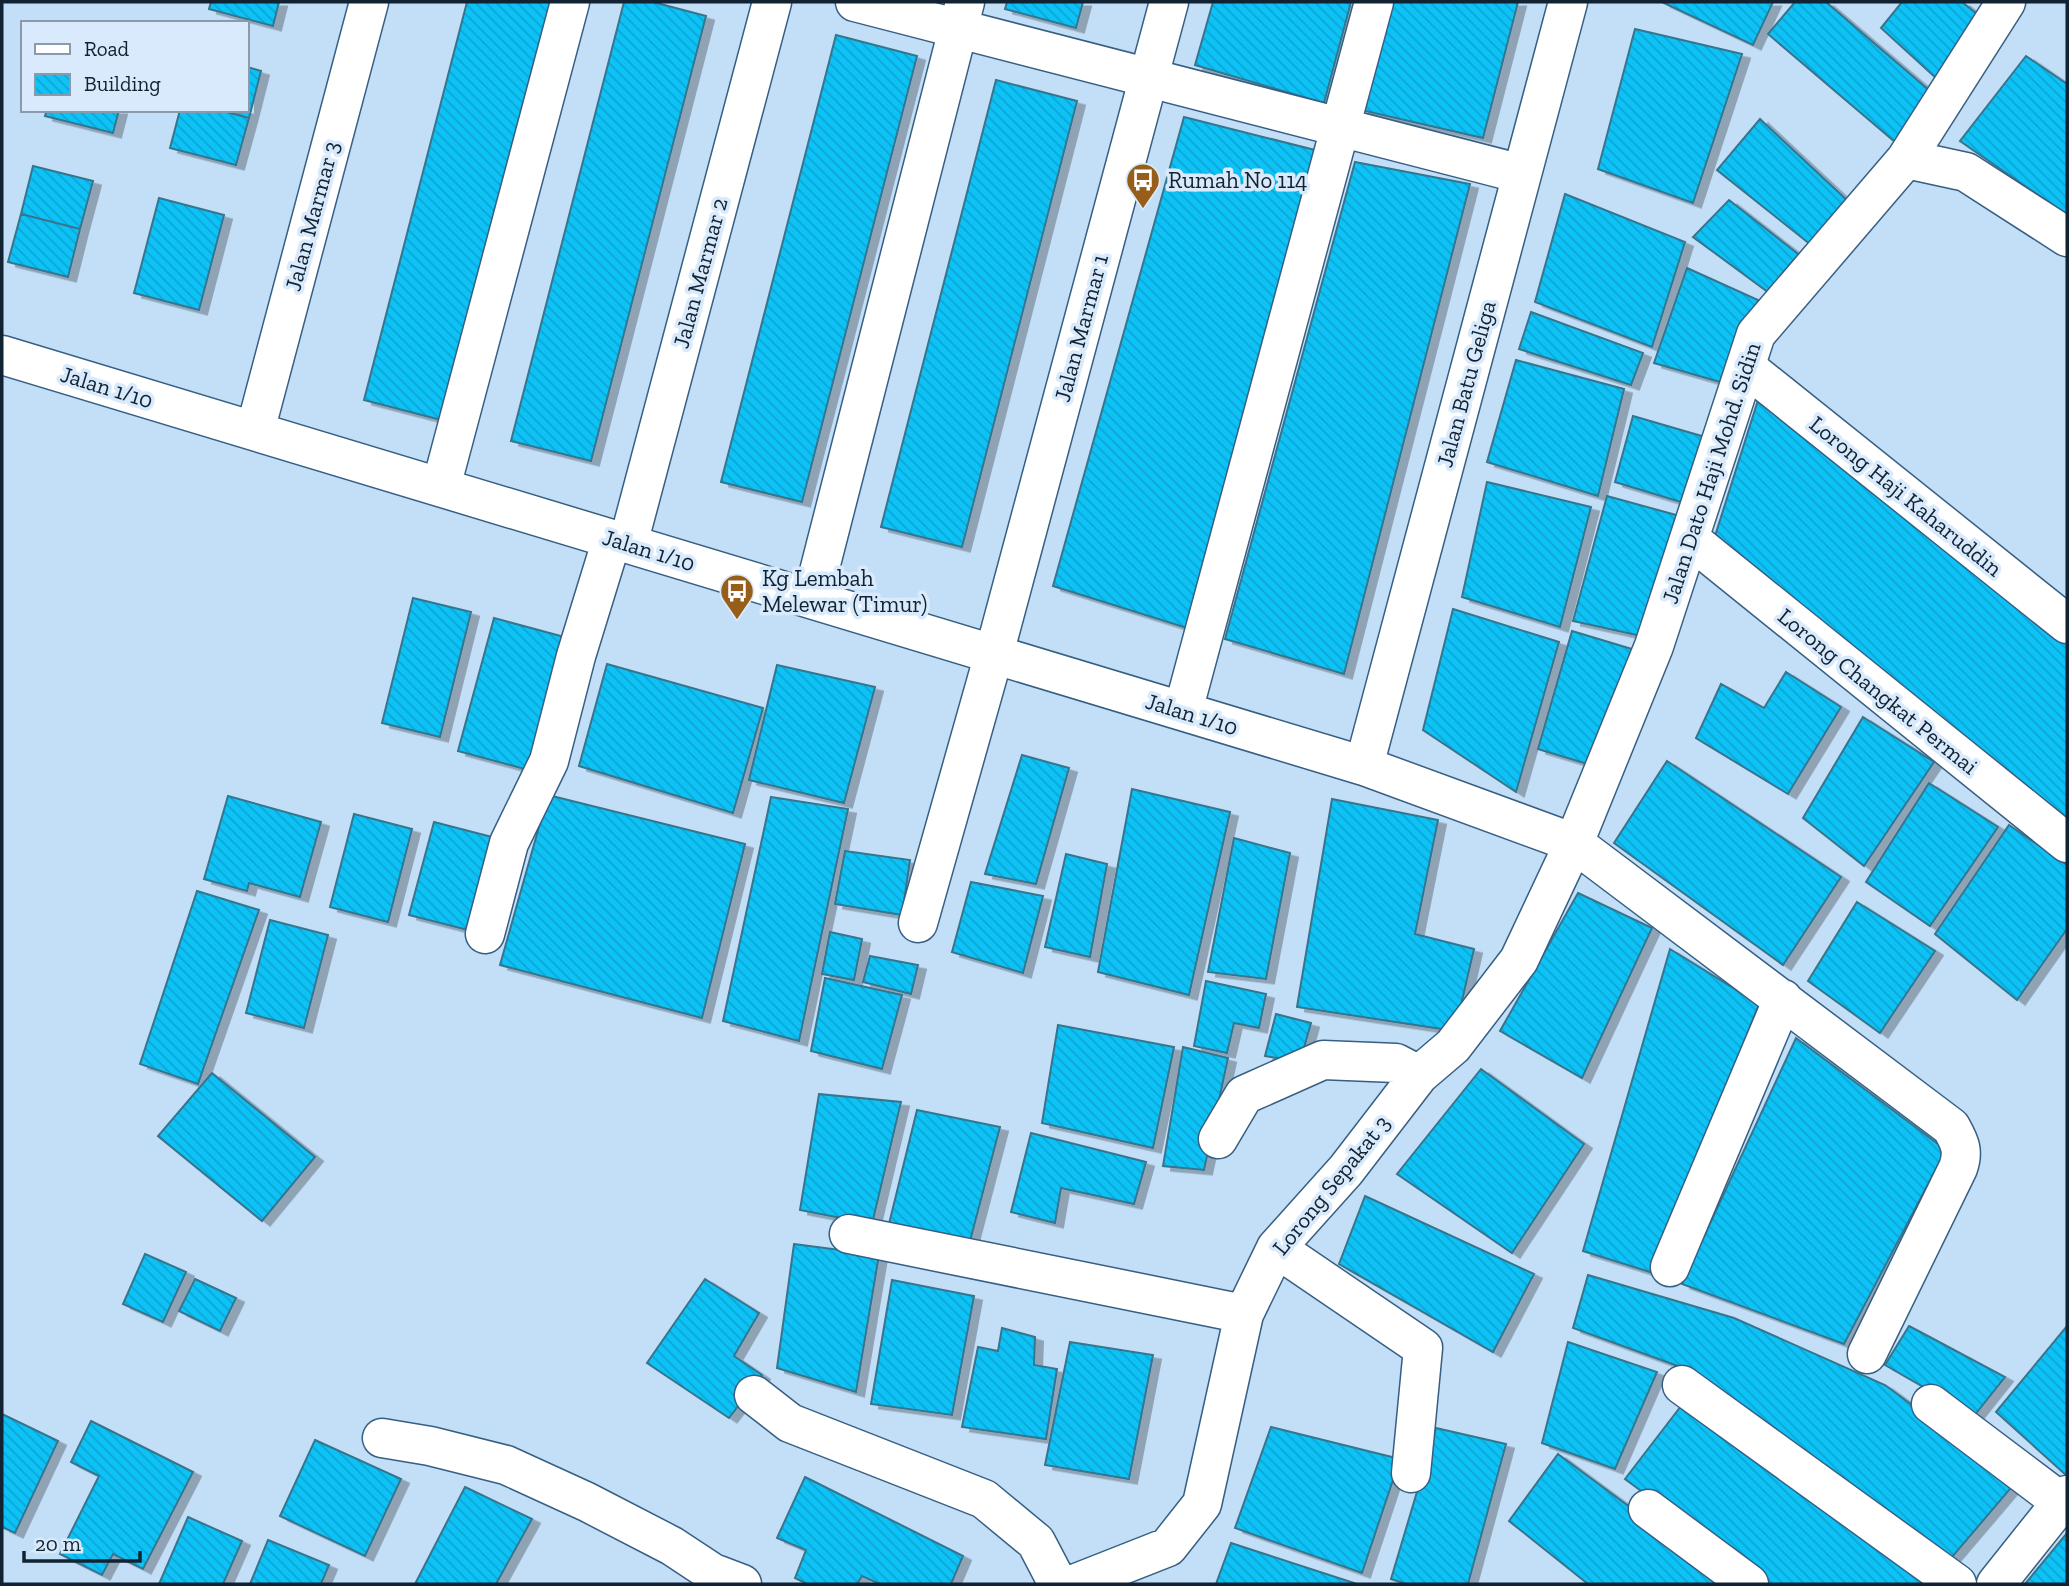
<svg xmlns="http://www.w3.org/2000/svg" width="2069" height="1586" font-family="'Zilla Slab',serif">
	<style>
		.building { fill: url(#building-back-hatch); stroke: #36748d; stroke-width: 2; filter: url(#shadow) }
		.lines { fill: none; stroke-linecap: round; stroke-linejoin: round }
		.minor-casing { stroke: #365f83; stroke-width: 41 }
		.minor { stroke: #fff; stroke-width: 38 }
		.labels { text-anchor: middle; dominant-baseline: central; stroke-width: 7; stroke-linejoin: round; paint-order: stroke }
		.poi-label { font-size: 23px; fill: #112332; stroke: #d8eafb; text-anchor: start }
		.street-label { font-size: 23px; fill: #112332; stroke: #d8eafb }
	</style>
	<defs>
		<pattern id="building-back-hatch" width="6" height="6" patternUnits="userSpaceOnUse" patternTransform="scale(1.75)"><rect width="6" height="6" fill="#10c2f6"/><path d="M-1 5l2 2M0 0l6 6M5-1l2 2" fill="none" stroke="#0ea6d3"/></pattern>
		<filter id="shadow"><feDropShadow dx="8" dy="4.5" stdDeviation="0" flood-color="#0004"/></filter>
	</defs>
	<rect width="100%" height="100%" fill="#c3def7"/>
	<!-- building -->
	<path class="building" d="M211 2H279L273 26 209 9Z
		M467 2H553L445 421 364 400Z
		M624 2H653L706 16 591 461 511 441Z
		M1007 2H1083L1076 28 1005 9Z
		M1213 2H1351L1324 103 1195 65Z
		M1390 2H1518L1483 138 1361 110Z
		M1662 2H1773L1753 45Z
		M1795 2H1826L1930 91 1895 142 1768 34Z
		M1902 2H1962L1982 18 1936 78 1881 28Z
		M1635 29 1742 54 1693 203 1598 169Z
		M836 35 917 56 802 502 721 482Z
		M2026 56 2067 84V215L1960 141Z
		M247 67 261 71 249 118 219 110H247Z
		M996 80 1077 101 962 547 881 527Z
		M47 110H119L113 133 45 116Z
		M180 110H219L249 118 236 165 170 148Z
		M1184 117 1315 150 1187 628 1053 586Z
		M1760 119 1850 203 1811 245 1717 170Z
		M1355 162 1470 184 1344 674 1225 639Z
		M33 166 93 181 80 229 21 214Z
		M1565 194 1685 242 1652 347 1535 302Z
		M159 198 224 215 199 310 134 293Z
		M1729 200 1802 257 1772 295 1693 237Z
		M21 214 80 229 68 277 8 262Z
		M1687 268 1758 300 1734 386 1654 363Z
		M1531 312 1643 353 1631 385 1519 349Z
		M1516 360 1624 389 1598 496 1487 462Z
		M1759 397 2067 644V825L1715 536Z
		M1633 416 1712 439 1694 506 1615 482Z
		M1487 482 1591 507 1560 627 1462 597Z
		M1607 496 1687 518 1646 637 1573 621Z
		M413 598 471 612 440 737 382 723Z
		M1453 609 1559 642 1516 792 1423 730Z
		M494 618 568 638 532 771 458 751Z
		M1572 631 1635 650 1594 766 1538 749Z
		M607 664 763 708 733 813 579 766Z
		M777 665 875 687 844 803 749 780Z
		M1786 672 1841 707 1788 794 1696 738 1721 684 1764 708Z
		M1863 717 1934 762 1864 866 1803 818Z
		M1022 755 1069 768 1036 884 985 874Z
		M1667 761 1841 877 1783 965 1614 843Z
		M1929 783 1998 827 1930 926 1866 882Z
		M1132 789 1230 812 1189 995 1098 972Z
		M548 795 745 844 702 1018 500 965Z
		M228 796 321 822 300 897 249 883 247 891 204 879Z
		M771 797 848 809 799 1041 723 1021Z
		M1332 799 1438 820 1415 934 1474 949 1455 1031 1297 1007Z
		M354 814 412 829 388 922 330 907Z
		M434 822 492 837 468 930 409 915Z
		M2009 825 2067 865V929L2017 1000 1935 934Z
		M1234 838 1290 853 1266 979 1208 972Z
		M845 851 910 860 902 915 835 904Z
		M1066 854 1107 864 1090 957 1045 947Z
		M971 882 1043 896 1023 973 952 952Z
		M197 891 259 910 198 1084 140 1064Z
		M1578 893 1652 928 1582 1078 1500 1031Z
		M1857 902 1935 951 1880 1033 1808 981Z
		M270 920 328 935 304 1028 246 1013Z
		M830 932 862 939 854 980 822 974Z
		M1670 949 1759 1004 1653 1273 1583 1251Z
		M870 956 918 965 911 994 863 982Z
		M825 978 902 995 882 1069 811 1051Z
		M1206 981 1266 994 1259 1028 1234 1023 1227 1053 1194 1046Z
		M1276 1014 1311 1023 1300 1062 1265 1056Z
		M1058 1025 1174 1047 1153 1148 1042 1123Z
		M1796 1038 1946 1150 1844 1344 1682 1284Z
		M1183 1047 1228 1058 1204 1170 1163 1166Z
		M1481 1069 1584 1144 1512 1253 1397 1174Z
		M212 1073 315 1157 262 1221 158 1136Z
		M819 1094 901 1102 872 1224 800 1210Z
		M917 1110 1000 1127 969 1245 888 1228Z
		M1031 1133 1146 1162 1134 1204 1061 1188 1055 1223 1011 1212Z
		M1365 1196 1534 1274 1493 1352 1339 1264Z
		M794 1244 879 1255 856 1392 777 1368Z
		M145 1254 186 1272 163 1322 123 1304Z
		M1588 1275 1734 1318 1885 1385 2016 1482 1947 1563 1686 1369 1573 1328Z
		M195 1279 236 1298 220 1331 179 1311Z
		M705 1279 759 1313 734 1356 762 1375 729 1418 647 1363Z
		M892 1280 974 1296 952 1415 871 1404Z
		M1909 1326 2005 1377 1974 1416 1885 1365Z
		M2067 1326V1476L1996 1412Z
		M1002 1328 1035 1337 1034 1365 1057 1369 1046 1439 962 1427 978 1347 998 1351Z
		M1070 1342 1153 1355 1129 1479 1045 1465Z
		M1568 1342 1657 1372 1615 1469 1542 1443Z
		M1681 1406 1931 1584H1767L1625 1479Z
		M2 1414 58 1441 15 1533 2 1527Z
		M91 1421 193 1472 143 1569 113 1554 102 1575 60 1554 99 1476 71 1462Z
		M1271 1427 1400 1459 1362 1573 1235 1528Z
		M1436 1428 1506 1444 1468 1584H1406L1391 1579Z
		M315 1440 401 1479 365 1556 280 1516Z
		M1558 1454 1734 1584H1588L1509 1521Z
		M805 1477 963 1556 951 1584H880L862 1576 857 1584H807L795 1578 806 1550 777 1538Z
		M465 1487 532 1519 496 1584H415Z
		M188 1517 242 1541 223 1584H159Z
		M2067 1533V1584H2025Z
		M268 1540 329 1565 321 1584H250Z
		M1231 1543 1357 1584H1216Z"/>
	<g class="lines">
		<!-- minor casing -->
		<g class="minor-casing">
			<path id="minor" d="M855 2 1522 174
				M1906 159 1966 172 2067 237
				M2 355 1364 766 1574 843 1951 1127C1960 1143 1964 1151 1958 1168L1867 1354
				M1746 367 2067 624
				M255 431 369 2
				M441 487 570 2
				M1690 539 2067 843
				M628 544 772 2
				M812 599 965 2
				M1183 711 1374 2
				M1364 766 1568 2
				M918 923 994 654 1169 2
				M485 934 509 843 549 761 576 656 612 539
				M1218 1139 1244 1095 1323 1060 1396 1063 1419 1075
				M849 1234 1244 1314
				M1276 1248 1423 1348 1411 1473
				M1670 1267 1783 999
				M1682 1385 1957 1584
				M754 1395 790 1423 984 1499 1036 1542 1058 1584
				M1931 1404 2061 1502
				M382 1438 430 1446 506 1465 587 1502 672 1546 713 1573 742 1584
				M1648 1509 1749 1584
				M1074 1584 1168 1547 1202 1504 1244 1314 1276 1248 1346 1170 1419 1075 1453 1046 1519 960 1574 843 1654 646 1756 334 1906 159 2006 2
				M1996 1584 2067 1495"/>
		</g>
		<!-- minor -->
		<use href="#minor" class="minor"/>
	</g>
	<!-- icons -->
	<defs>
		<g id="bus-pin" transform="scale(1.75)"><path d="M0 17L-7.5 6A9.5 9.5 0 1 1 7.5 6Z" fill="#965e18" stroke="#d8eafb"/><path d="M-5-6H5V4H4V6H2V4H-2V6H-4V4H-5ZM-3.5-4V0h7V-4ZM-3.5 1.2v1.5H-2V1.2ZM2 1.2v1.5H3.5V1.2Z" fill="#fff"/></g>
	</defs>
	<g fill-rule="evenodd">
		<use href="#bus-pin" x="1143" y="180"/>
		<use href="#bus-pin" x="737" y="591"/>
	</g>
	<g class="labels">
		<!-- poi labels -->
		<g class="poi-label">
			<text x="1168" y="180">Rumah No 114</text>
			<text x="762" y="578">Kg Lembah<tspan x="762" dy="26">Melewar (Timur)</tspan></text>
		</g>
		<!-- street labels -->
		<g class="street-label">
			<text transform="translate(312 216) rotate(-75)">Jalan Marmar 3</text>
			<text transform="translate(700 273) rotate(-75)">Jalan Marmar 2</text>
			<text transform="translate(1081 328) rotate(-75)">Jalan Marmar 1</text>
			<text transform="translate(1466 384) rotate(-75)">Jalan Batu Geliga</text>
			<text transform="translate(107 387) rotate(17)">Jalan 1/10</text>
			<text transform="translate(1711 473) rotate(-72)">Jalan Dato Haji Mohd. Sidin</text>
			<text transform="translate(1906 496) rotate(39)">Lorong Haji Kaharuddin</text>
			<text transform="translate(649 550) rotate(17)">Jalan 1/10</text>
			<text transform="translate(1878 691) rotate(39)">Lorong Changkat Permai</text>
			<text transform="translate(1192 714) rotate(17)">Jalan 1/10</text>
			<text transform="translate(1331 1185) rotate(-51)">Lorong Sepakat 3</text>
		</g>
	</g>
	<!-- border -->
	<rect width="2069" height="1586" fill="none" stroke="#112332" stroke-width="7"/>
	<!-- legend -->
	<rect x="21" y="21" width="228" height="91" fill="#d8eafb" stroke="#889aab" stroke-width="2"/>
	<rect x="35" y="44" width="35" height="10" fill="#ffffff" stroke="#889aab" stroke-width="2"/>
	<text x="84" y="56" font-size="21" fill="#112332">Road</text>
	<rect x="35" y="74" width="35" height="21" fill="url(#building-back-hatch)" stroke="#889aab" stroke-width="2"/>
	<text x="84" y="91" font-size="21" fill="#112332">Building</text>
	<!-- scale -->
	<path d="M24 1551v10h116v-10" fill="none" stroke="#112332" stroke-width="3.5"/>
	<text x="35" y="1551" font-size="21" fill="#112332" stroke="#d8eafb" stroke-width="5" paint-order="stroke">20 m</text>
</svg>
